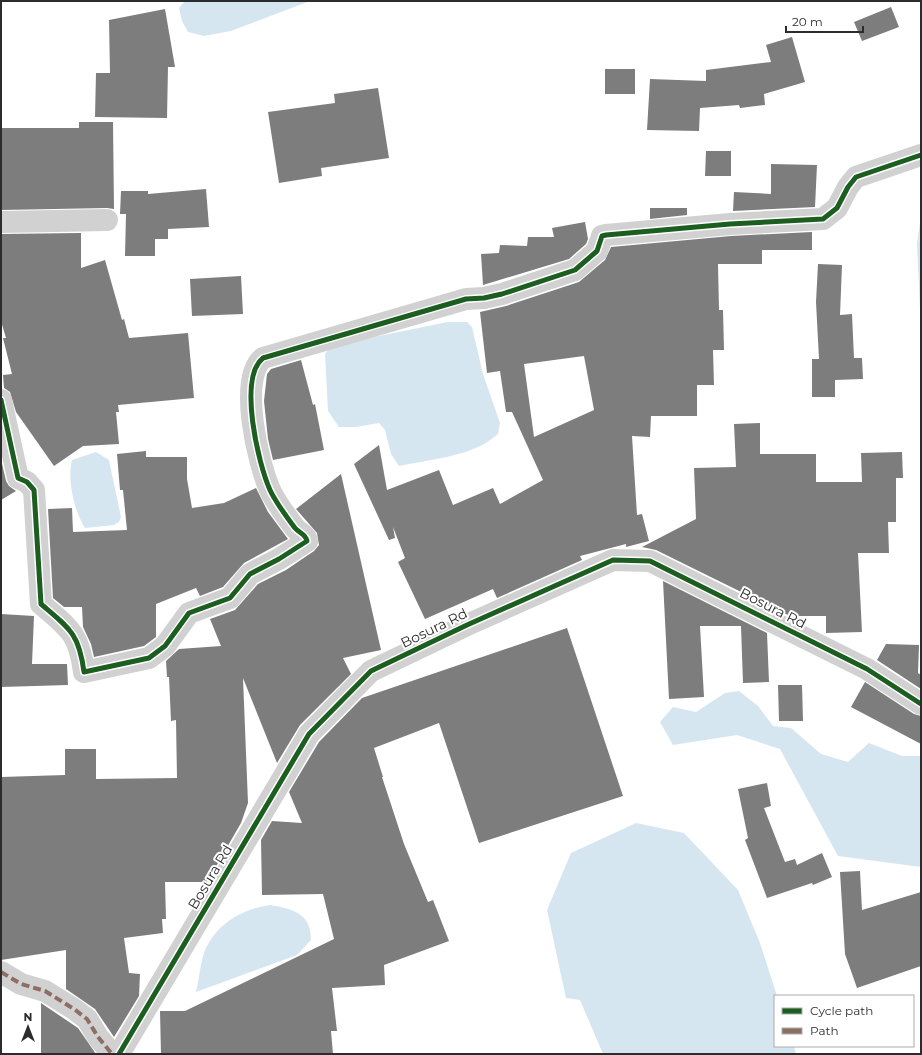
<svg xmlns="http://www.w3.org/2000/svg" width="922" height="1055" font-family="Montserrat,sans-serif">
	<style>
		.water { fill: #d6e6f1 }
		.building { fill: #7d7d7d; fill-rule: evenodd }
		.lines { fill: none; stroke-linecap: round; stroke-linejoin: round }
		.minor { stroke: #d1d1d1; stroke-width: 22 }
		.quiet { stroke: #8d6e63; stroke-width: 4; stroke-dasharray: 8 4; stroke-linecap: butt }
		.cycleway-casing { stroke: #fff; stroke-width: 8 }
		.cycleway { stroke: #1b5e20; stroke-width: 5 }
		.labels { text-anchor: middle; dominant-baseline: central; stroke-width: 4; stroke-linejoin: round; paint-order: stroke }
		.street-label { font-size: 14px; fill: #2c2c2c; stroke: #fff }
	</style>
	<rect width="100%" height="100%" fill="#fff"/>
	<!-- water -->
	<path class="water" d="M185 1H310L231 31 204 36 188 32 182 21 179 8Z
		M921 215V331L917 244Z
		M448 322H467L472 327 483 374 500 423 498 434C472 457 432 459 399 466L391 454 385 430 379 423 356 427H339L328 411 325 354 328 350 339 344Z
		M96 452 109 460 121 517 119 522 114 525 85 528C74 511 67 479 72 460Z
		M739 691 758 706 773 726 791 728 821 754 848 762 869 743 902 756H921V867L838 856 780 749 737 735 673 745 660 722 673 707 696 712 725 693Z
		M636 823 684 833 738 890 760 943 777 996H775V1046H794L796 1054H603L580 1000 566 998 547 910 571 853Z
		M270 905C293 909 311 913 311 940L297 955 196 992C199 980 200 965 204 953 215 924 242 909 270 905Z"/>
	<!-- building -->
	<path class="building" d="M891 7 899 27 862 41 854 22Z
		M165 9 175 67H168L167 118 95 117 96 73H110L109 20Z
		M792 37 805 82 764 94 765 105 740 108 739 105 700 108 699 131 647 130 650 79 706 81V70L771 62 766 45Z
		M605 69H635V94H605Z
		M378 88 389 158 321 168 322 176 279 183 268 112 335 103 334 94Z
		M79 122H113L114 209 107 208 1 210V128H79Z
		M706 151H731V176H705Z
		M771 164 817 165 815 207 733 211 734 192 771 194Z
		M206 189 209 227 168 229V239H155V256H125L126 214H120L121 191H148V194Z
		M650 208H687V215L650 219Z
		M585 222 588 239 586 244 569 259 483 285 481 254 499 253 500 245 527 246 528 237H554L552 228Z
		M812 232V250H762V264H718L719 310H723L724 350H713L714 385H697V416H651L650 437 632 436 637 515 642 514 649 541 626 547V544L580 556 582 560 497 598 493 589 425 619 398 562 405 558 393 527 395 538 389 540 354 464 379 445 387 490 439 470 453 505 493 488 500 504 543 480 512 412H506L500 371 487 373 480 312 506 306 579 282 605 260 611 247 731 236ZM584 356 594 410 534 437 524 364Z
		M81 233V268L105 260 122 320 124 319 129 338 188 333 194 398 118 405 119 412H116L119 444 83 446 54 466 16 412 10 392 4 388 3 375 12 374 3 338H6L1 321V234Z
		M818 264 842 265 840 315 852 314 854 358H862L863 379 835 380V397H812V359H819L816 302Z
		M241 276 243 314 192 316 190 279Z
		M301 360 313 405 315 404 324 450 273 460 268 439 264 401 267 374 271 369Z
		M760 423V454H816V482H862L861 453 902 452 903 478H896V522H888L889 553H858L862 632 826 633V616H790L656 550 642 547 696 519 694 468 736 467 734 424Z
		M146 451V457H187V479L192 508 224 503 256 488 268 512 288 539 244 563 223 587 200 596 196 588 156 604V637L144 646 94 657 91 644 83 627 82 607H64L53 598 48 509 72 508 73 532 127 530 123 490H120L117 454Z
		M1 459 6 481 9 486 16 491 1 500Z
		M341 474 381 650 343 658 351 674 300 725 277 763 243 678 248 803 241 823 207 882H165L166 919H162L163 933 124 938 129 973 140 974 139 996 114 1037 95 1009 66 989V950L1 960V777L65 775V749H96V779L177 778 176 720 171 721 169 677H167L166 661 179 649 221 646 210 619 235 610 258 584 286 570 314 551 319 545 317 533 296 509Z
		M663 581 767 633 769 682 743 683 741 626H700L704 697 669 699Z
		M1 614 34 616 32 664H67L68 685 1 687Z
		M567 628 623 796 479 843 439 723 374 748 383 777H382L404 844 428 902 433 900 449 941 384 965 385 985 332 988 337 1031H331L333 1054H161L160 1011H185L334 939 323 894 262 895 261 840 272 821 302 823 289 792 319 742 362 698Z
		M886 644 919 645 918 673 921 675V689L877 660Z
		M865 682 914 714 921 716V744L851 707Z
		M778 685H802L803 721H779Z
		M767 783 771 806 764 808 785 862 795 859 797 865 822 853 832 877 813 885 812 883 767 898 745 840 748 838 738 789Z
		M860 871 862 910 921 892V966L857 988 845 954 840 872Z
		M41 1003 78 1028 96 1054H41Z"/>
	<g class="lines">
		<!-- minor -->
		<path class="minor" d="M1 222 107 220
			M1 400 18 478 27 482 34 490 41 604C69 628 79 633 84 672L149 658 165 646 189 613 230 598 250 574 279 559 307 541C306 534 299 533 295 528 286 516 276 503 270 490 258 463 238 378 263 358L466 299 484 298 502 294 575 270 597 251 602 236 606 235 730 224 823 219 837 208 848 187 856 177 921 155
			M1 972 21 984 45 991 74 1009 87 1019 98 1037 112 1054
			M119 1054 309 734 371 671 467 625 613 560 650 561 867 669 921 704"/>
		<!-- quiet -->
		<path class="quiet" d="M1 972 21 984 45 991 74 1009 87 1019 98 1037 112 1054"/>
		<!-- cycleway casing -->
		<g class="cycleway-casing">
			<path id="cycleway" d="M1 400 18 478 27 482 34 490 41 604C69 628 79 633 84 672L149 658 165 646 189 613 230 598 250 574 279 559 307 541C306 534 299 533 295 528 286 516 276 503 270 490 258 463 238 378 263 358L466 299 484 298 502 294 575 270 597 251 602 236 606 235 730 224 823 219 837 208 848 187 856 177 921 155
				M119 1054 309 734 371 671 467 625 613 560 650 561 867 669 921 704"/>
		</g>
		<!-- cycleway -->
		<use href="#cycleway" class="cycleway"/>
	</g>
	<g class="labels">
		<!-- street labels -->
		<g class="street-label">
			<text transform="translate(773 608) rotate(27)">Bosura Rd</text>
			<text transform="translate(434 628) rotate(-26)">Bosura Rd</text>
			<text transform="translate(210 877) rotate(-59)">Bosura Rd</text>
		</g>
	</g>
	<!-- border -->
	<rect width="922" height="1055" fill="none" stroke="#2c2c2c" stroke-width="4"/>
	<!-- legend -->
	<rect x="774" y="995" width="140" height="52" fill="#ffffff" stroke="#ababab"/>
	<rect x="782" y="1008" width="20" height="6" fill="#1b5e20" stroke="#ababab"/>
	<text x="810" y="1015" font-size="12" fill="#2c2c2c">Cycle path</text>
	<rect x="782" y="1028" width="20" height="6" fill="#8d6e63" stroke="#ababab"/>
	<text x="810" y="1035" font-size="12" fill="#2c2c2c">Path</text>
	<!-- north arrow -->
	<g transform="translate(28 1027)" stroke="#ffffff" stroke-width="3" paint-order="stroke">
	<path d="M0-3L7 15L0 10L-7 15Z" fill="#2c2c2c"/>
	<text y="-6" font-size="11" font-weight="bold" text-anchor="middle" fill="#2c2c2c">N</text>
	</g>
	<!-- scale -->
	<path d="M786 26v6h77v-6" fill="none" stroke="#2c2c2c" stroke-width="2"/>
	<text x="792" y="26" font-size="12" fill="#2c2c2c" stroke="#ffffff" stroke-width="3" paint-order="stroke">20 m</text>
</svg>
